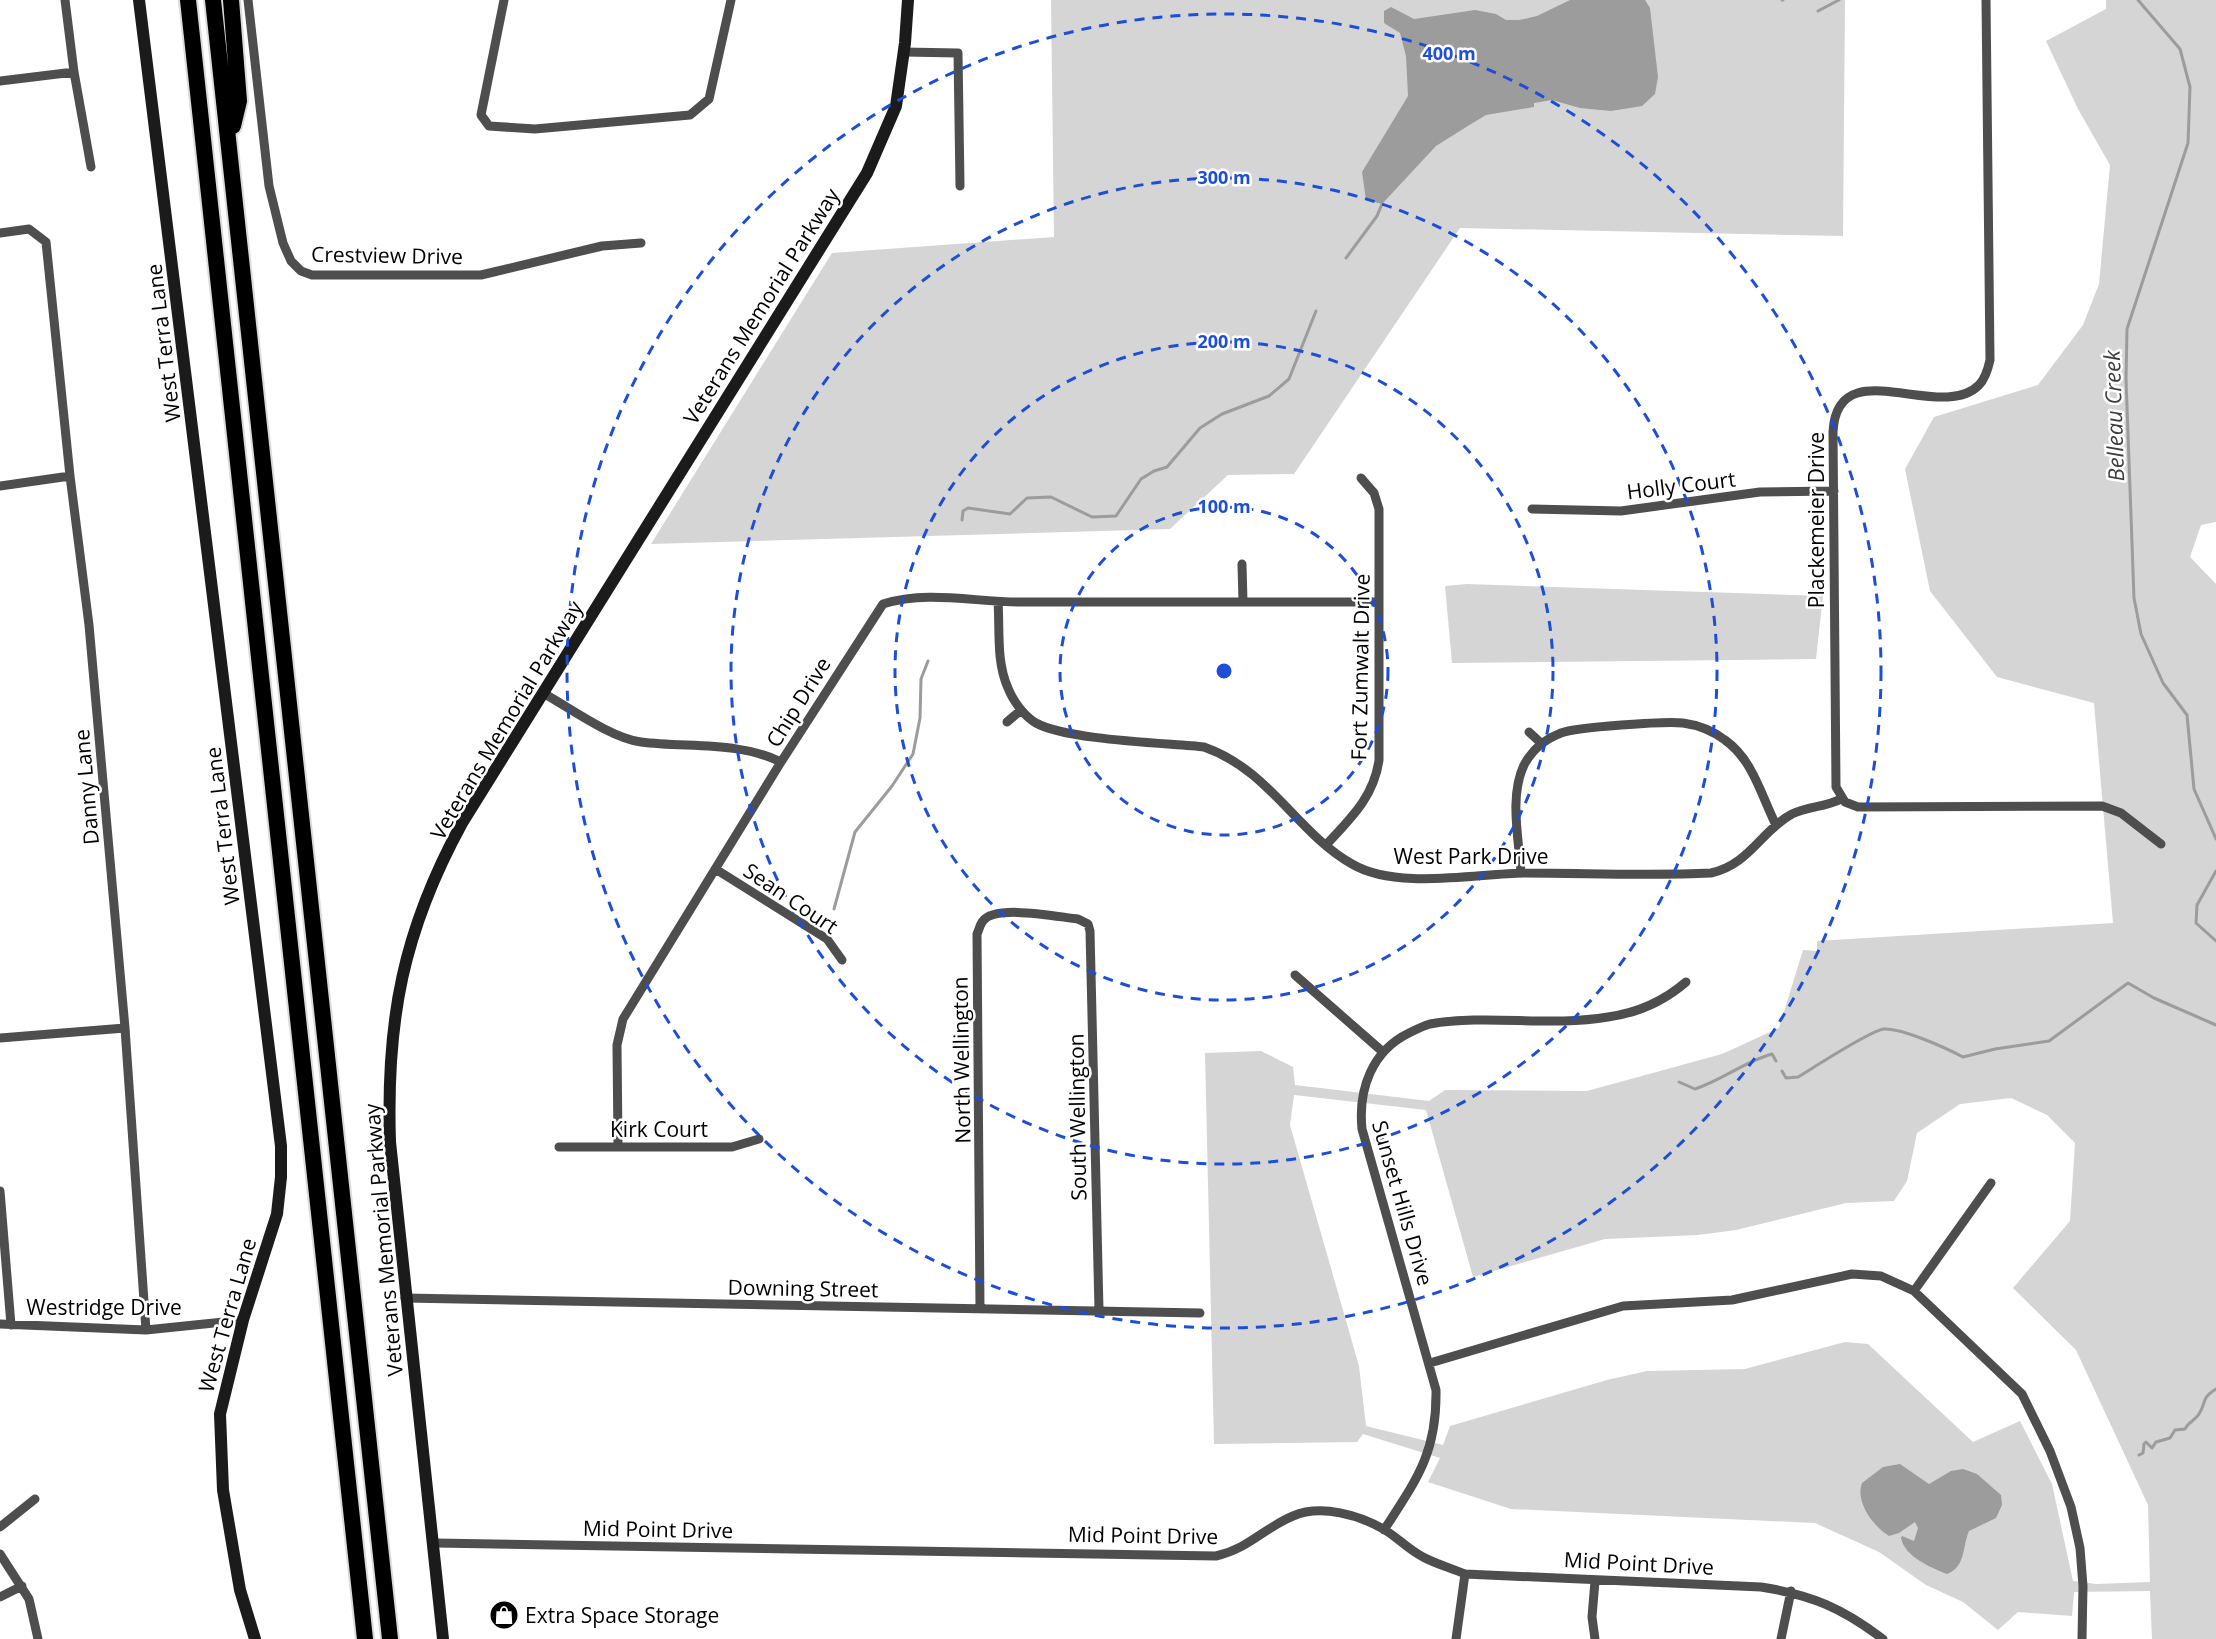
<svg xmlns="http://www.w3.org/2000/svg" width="2216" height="1639" font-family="'Open Sans',sans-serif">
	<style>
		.green { fill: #d5d5d5; fill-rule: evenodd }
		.water { fill: #9c9c9c }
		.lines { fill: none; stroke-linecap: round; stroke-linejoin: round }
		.stream { stroke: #9c9c9c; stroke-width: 3 }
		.highway-casing { stroke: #dbdbdb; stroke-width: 20 }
		.street { stroke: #4e4e4e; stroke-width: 9 }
		.secondary { stroke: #1b1b1b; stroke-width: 12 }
		.highway { stroke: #000; stroke-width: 16 }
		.ring { fill: none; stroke: #1d4ed8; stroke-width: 3; stroke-dasharray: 10 8 }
		.labels { text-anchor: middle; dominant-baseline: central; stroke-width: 5; stroke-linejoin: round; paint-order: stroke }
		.street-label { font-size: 21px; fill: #000; stroke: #fff }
		.poi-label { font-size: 21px; fill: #000; stroke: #fff; text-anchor: start }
		.water-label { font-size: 22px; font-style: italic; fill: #3d3d3d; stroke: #fff }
		.centre { fill: #1d4ed8; stroke: #fff; stroke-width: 3 }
		.ring-label { font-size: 18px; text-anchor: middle; font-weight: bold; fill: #1d4ed8; stroke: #fff; stroke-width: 5; stroke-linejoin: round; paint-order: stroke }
	</style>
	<rect width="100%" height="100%" fill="#fff"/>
	<!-- green -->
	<path class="green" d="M1051 0H1845L1843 236 1460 228 1294 474 1228 475 1170 529 651 544 832 253 1054 237Z
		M2106 0H2216V522L2201 525 2190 557 2216 584V1639H2152L2150 1591 2074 1592 2072 1616 2018 1612 1998 1630 1963 1602 1926 1585 1879 1552 1815 1523 1511 1509 1428 1482 1440 1458 1363 1434 1357 1442 1214 1444 1205 1053 1261 1051 1293 1067 1295 1085 1429 1101 1445 1090 1587 1091 1722 1054 1779 1028 1803 950 1817 951V941L2113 923 2094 703 1997 677 1930 591 1905 469 1934 417 2038 385 2083 325 2099 284 2110 165 2078 109 2046 41 2106 9ZM1294 1095 1426 1110 1473 1277 1605 1239 1698 1235 1736 1230 1846 1203 1894 1201 1907 1181 1917 1133 1960 1104 2011 1098 2047 1115 2075 1143 2070 1221 2013 1288 2076 1350 2148 1505 2150 1582 2096 1584 2073 1581 2052 1484 2020 1421 1973 1442 1868 1344 1845 1342 1745 1369 1647 1371 1607 1380 1450 1426 1443 1445 1366 1426 1359 1366 1290 1125Z
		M1467 584 1823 596 1816 659 1452 663 1445 586Z"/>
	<!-- water -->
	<path class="water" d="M1570 0H1645L1650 8 1658 77 1655 94 1642 106 1611 111 1580 108 1552 100 1534 103V107L1486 115 1471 124 1436 146 1382 204 1366 200 1362 172 1408 96 1406 56 1400 33 1384 23V11L1391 7 1414 19 1475 10 1496 14 1506 20H1519L1537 16Z
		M1900 1464 1929 1484 1951 1471 1963 1469 1977 1474 2001 1495 2002 1505 1996 1518 1969 1531C1962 1547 1966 1567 1947 1574 1930 1567 1905 1557 1901 1538L1902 1536 1914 1541 1918 1528 1915 1522 1899 1533 1889 1536C1873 1526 1855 1502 1862 1483L1883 1467Z"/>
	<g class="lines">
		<!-- stream -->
		<path class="stream" d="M1782 0H1783
			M2138 0 2180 49 2190 87 2188 143 2127 329 2126 379 2134 598 2141 634 2163 683 2187 715 2194 789 2216 839
			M1818 11 1839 0
			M1346 258 1377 216 1382 204
			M962 520 963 511 968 508 1010 514 1027 498 1051 497 1092 517 1116 516 1141 479 1154 471 1167 467 1200 428 1222 414 1269 396 1289 379 1316 311
			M2216 871 2197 905 2196 923 2216 941
			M834 909 855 832 892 786 913 754 920 718 921 679 928 661
			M1782 1071 1786 1078 1798 1077C1813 1068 1871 1030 1884 1029 1902 1028 1946 1048 1963 1057L1995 1049 2049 1041 2128 983 2154 998 2216 1025
			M1679 1082 1695 1089C1722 1080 1744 1062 1772 1054L1776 1061
			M2139 1455 2143 1453 2144 1444 2146 1442 2152 1448 2156 1442 2170 1438 2175 1430 2185 1429C2188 1422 2195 1421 2199 1414 2207 1402 2200 1399 2216 1389"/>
		<!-- highway casing -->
		<g class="highway-casing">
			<path id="highway" d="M188 0 365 1639
				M213 0 390 1639
				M231 0 239 101 233 126"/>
		</g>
		<!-- street -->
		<path class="street" d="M65 0 74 72 91 167
			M248 0 269 186 283 243 291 261 301 271 312 275H481L602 246 641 243
			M504 0 481 115 489 126 535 129 690 115 709 99 731 0
			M1986 0 1990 360C1988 369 1985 379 1979 385 1941 424 1837 349 1833 432L1836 787 1845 802 1858 807 2102 806 2121 813 2161 844
			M904 52 958 53 960 186
			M0 81 74 72
			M0 233 29 229 46 242 70 476 89 625 125 1028 146 1330
			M0 486 70 476
			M1532 509 1621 511 1760 492 1834 491
			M1242 564 1243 602
			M998 602C1000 629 996 662 1008 688 1013 701 1024 716 1036 723 1066 740 1165 743 1204 747 1270 770 1296 832 1352 864 1396 890 1474 874 1524 873 1586 873 1649 876 1711 873 1749 865 1761 831 1792 814 1808 806 1826 807 1841 799
			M543 693C570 708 611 738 641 742 688 748 738 741 781 762
			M1007 722 1021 710
			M1529 732 1542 744
			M1326 845C1350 819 1374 797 1379 760V509L1374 493 1361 478
			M717 870 827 939 842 960
			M1521 873C1519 839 1509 797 1524 765 1532 750 1545 739 1561 733 1576 727 1666 721 1683 723 1698 725 1713 731 1725 740 1753 760 1761 795 1776 825
			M1295 975 1383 1052
			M0 1038 125 1028
			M618 1146 617 1045 623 1019 781 762 883 604C927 590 974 602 1019 602 1139 602 1259 602 1379 602
			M559 1147H732L759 1139
			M0 1191 11 1325
			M1914 1291 1991 1183
			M405 1298 1200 1313
			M980 1309 977 934C979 930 980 924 983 921 995 904 1058 917 1078 919L1088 924 1090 931 1099 1310
			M0 1324 146 1330 243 1320
			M1430 1363 1623 1306 1732 1300 1852 1274 1881 1276 1914 1291 2022 1394 2050 1451 2071 1507 2080 1548 2083 1586 2082 1639
			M0 1527 35 1499
			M1384 1530C1417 1479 1437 1453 1436 1390L1362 1129C1358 1089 1372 1051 1409 1033 1415 1030 1423 1026 1430 1024 1488 1014 1549 1027 1608 1017 1637 1013 1664 1001 1686 982
			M435 1543 1216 1556C1248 1549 1264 1528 1293 1516 1321 1504 1360 1515 1385 1530 1398 1538 1409 1550 1423 1557 1436 1564 1451 1568 1465 1574L1761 1587C1812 1595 1842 1608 1883 1639
			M0 1554 29 1599 38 1639
			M0 1597 22 1586
			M1456 1639 1465 1574
			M1595 1639 1592 1617 1595 1581
			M1781 1639 1791 1591"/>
		<!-- secondary -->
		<path class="secondary" d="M139 0 281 1146V1177L277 1214 243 1320 220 1414 223 1490 240 1590 255 1639
			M443 1639 390 1142C386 1020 403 931 462 823L867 173 896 106 905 43 908 0"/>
		<!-- highway -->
		<use href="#highway" class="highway"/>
	</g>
	<!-- distance rings -->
	<g class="ring">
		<circle cx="1224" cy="671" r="164"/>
		<circle cx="1224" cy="671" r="329"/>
		<circle cx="1224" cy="671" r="493"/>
		<circle cx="1224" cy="671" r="657"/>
	</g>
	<!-- icons -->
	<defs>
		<g id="shop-disc" transform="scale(1.5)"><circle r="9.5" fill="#000" stroke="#fff"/><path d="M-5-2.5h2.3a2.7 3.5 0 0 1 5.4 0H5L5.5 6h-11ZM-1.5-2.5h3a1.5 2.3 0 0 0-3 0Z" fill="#fff"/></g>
	</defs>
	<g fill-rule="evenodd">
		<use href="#shop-disc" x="504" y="1615"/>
	</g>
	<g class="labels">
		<!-- street labels -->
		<g class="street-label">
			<text transform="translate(387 255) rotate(1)">Crestview Drive</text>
			<text transform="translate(761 306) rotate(-58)">Veterans Memorial Parkway</text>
			<text transform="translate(163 343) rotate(-97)">West Terra Lane</text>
			<text transform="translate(1681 485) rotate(-7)">Holly Court</text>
			<text transform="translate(1816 520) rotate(-90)">Plackemeier Drive</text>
			<text transform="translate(1360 667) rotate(-89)">Fort Zumwalt Drive</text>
			<text transform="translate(798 702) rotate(-58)">Chip Drive</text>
			<text transform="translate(506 720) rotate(-59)">Veterans Memorial Parkway</text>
			<text transform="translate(86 787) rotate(-95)">Danny Lane</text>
			<text transform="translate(222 826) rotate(-97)">West Terra Lane</text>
			<text x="1471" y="856">West Park Drive</text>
			<text transform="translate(791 898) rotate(34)">Sean Court</text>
			<text transform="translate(961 1060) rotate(-91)">North Wellington</text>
			<text transform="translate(1077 1117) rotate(-91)">South Wellington</text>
			<text x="659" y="1129">Kirk Court</text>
			<text transform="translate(1403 1203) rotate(74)">Sunset Hills Drive</text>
			<text transform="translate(383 1240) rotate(-95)">Veterans Memorial Parkway</text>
			<text transform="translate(803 1288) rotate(1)">Downing Street</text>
			<text x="104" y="1307">Westridge Drive</text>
			<text transform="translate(227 1315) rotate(-74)">West Terra Lane</text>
			<text transform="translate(658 1529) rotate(1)">Mid Point Drive</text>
			<text transform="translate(1143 1535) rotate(1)">Mid Point Drive</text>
			<text transform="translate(1639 1563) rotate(3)">Mid Point Drive</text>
		</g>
		<!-- poi labels -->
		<g class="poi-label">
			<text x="525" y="1615">Extra Space Storage</text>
		</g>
		<!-- water labels -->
		<g class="water-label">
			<text transform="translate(2113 416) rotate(-92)">Belleau Creek</text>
		</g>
	</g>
	<circle cx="1224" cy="671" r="9" class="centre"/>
	<g class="ring-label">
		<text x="1449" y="60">400 m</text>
		<text x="1224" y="184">300 m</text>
		<text x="1224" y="348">200 m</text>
		<text x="1224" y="513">100 m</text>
	</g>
</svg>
